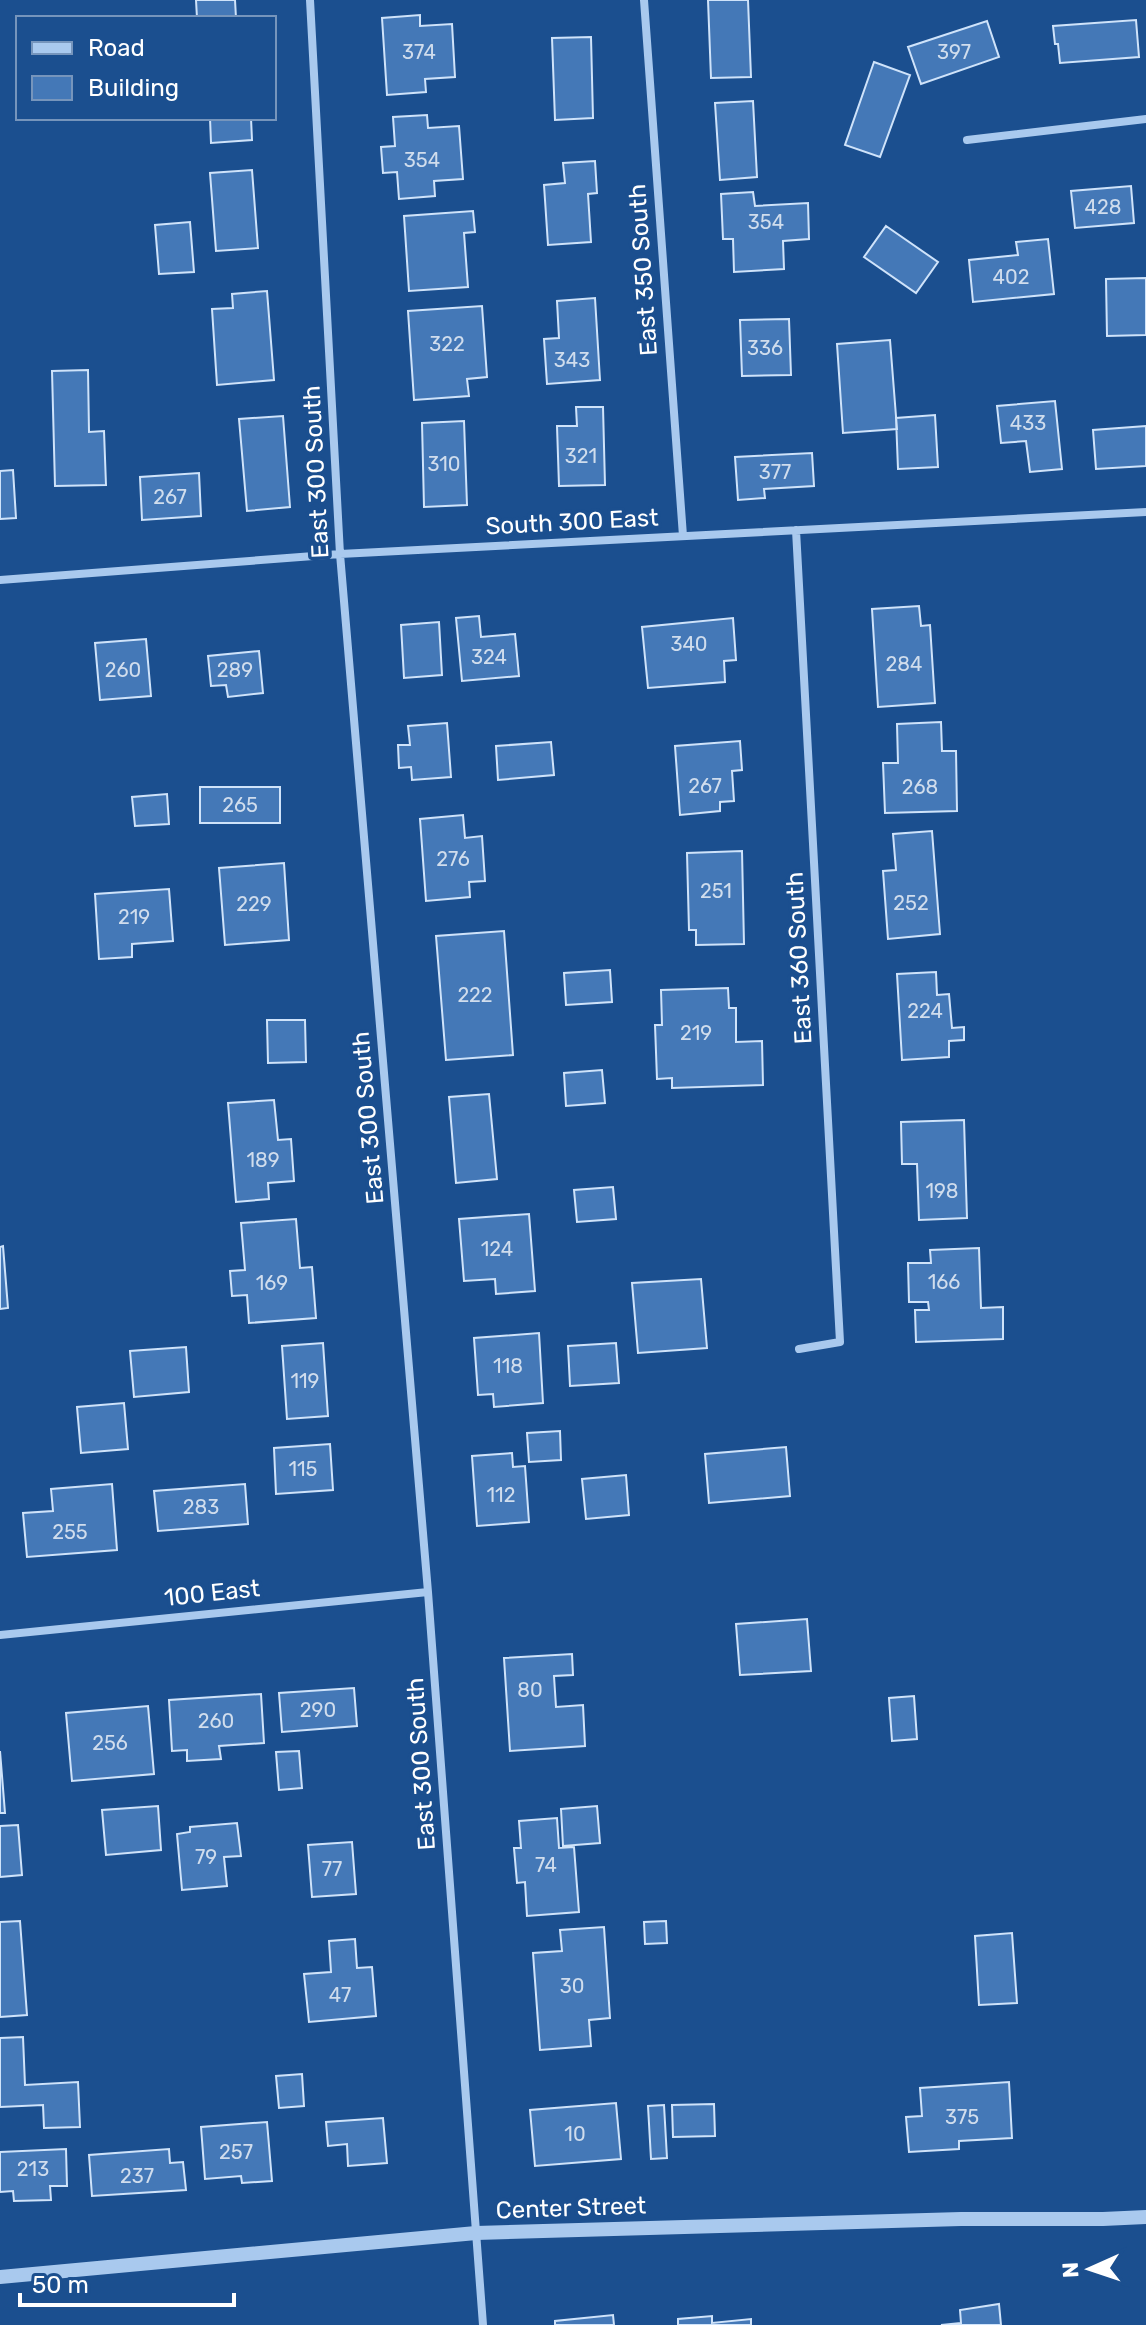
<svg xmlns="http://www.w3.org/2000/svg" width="1146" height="2325" font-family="Rubik,sans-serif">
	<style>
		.building { fill: #4478b7; stroke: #cfe3fa; stroke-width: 2 }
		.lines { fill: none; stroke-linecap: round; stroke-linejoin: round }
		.minor { stroke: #a9c9ee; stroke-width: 8 }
		.tertiary { stroke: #a9c9ee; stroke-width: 14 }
		.labels { text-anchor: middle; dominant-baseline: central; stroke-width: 7; stroke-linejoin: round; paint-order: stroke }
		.number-label { font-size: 20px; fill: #d0dded }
		.street-label { font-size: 24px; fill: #fff; stroke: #1b4f8f }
	</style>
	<rect width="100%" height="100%" fill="#1b4f8f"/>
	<!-- building -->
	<path class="building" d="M196 0H235L236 18H197Z
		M708 0H748L751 77 711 78Z
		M420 15V26L452 24 455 77 425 79 426 92 387 95 382 18Z
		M1136 20 1139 57 1060 63 1058 44H1055L1053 26Z
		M987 21 999 57 921 84 908 47Z
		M591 37 593 118 555 120 552 38Z
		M874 62 910 75 880 157 845 145Z
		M753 101 757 177 720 180 715 103Z
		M427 115 428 128 459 126 463 179 434 181 435 196 399 199 397 172 383 173 381 147 395 146 393 117Z
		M210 118H251L252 140 211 143Z
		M595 161 597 193 588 194 591 242 548 245 544 185 565 183 563 163Z
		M252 170 258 248 216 251 210 173Z
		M1131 186 1134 223 1075 228 1071 191Z
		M753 192 755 206 808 203 809 239 783 241 784 269 734 272 733 239H723L721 194Z
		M473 211 475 232 464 233 468 287 409 291 404 216Z
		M190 222 194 272 159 274 155 225Z
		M886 226 938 262 916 293 864 257Z
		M1048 239 1054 294 973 302 969 260 1018 255 1016 242Z
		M1146 278V335L1107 336 1106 279Z
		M267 291 274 380 217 385 212 309 233 308 232 294Z
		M595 298 600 380 547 384 544 339 559 338 557 301Z
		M482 306 487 377 467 379 469 396 414 400 408 311Z
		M789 319 791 375 742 376 740 320Z
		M890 340 897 429 843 433 837 344Z
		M88 370 89 432 104 431 106 485 55 486 52 371Z
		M1055 401 1062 469 1030 472 1026 441 1001 443 997 406Z
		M576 407H603L605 485 559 486 557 426H577Z
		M935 415 938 467 898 469 896 418Z
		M283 416 290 507 247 511 239 419Z
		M464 421 467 505 424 507 422 423Z
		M1146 426V466L1096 469 1093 430Z
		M812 453 814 486 764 489 765 498 738 500 735 457Z
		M13 470 16 518 0 519V471Z
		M199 473 201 516 142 520 140 477Z
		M919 606 921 626 930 625 935 703 878 707 872 609Z
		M479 616 481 637 515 634 519 676 462 681 456 618Z
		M733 618 736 660 724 661 725 682 648 688 642 627Z
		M439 622 442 675 404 678 401 625Z
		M146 639 151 696 100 700 95 643Z
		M259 651 263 693 228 697 226 685 211 686 208 656Z
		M941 722 942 751H956L957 811 885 813 883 763H898L897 724Z
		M447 723 451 777 412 780 411 767 399 768 398 745H410L408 726Z
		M740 741 742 770 732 771 734 801 720 802V811L680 815 675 746Z
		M551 742 554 775 498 780 496 746Z
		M200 787H280V823H200Z
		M167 794 169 824 135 826 132 797Z
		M463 815 465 838 482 836 485 881 469 882 470 897 426 901 420 819Z
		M932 831 940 934 888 939 883 871 896 870 893 834Z
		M742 851 744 944 696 945V930H689L687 853Z
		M284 863 289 940 225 945 219 868Z
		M169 889 173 941 132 944V957L99 959 95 894Z
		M504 931 513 1055 446 1060 436 936Z
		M610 970 612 1002 566 1005 564 973Z
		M936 972 937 995 949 994 952 1028 964 1027V1040L949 1041V1057L902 1060 897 974Z
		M728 988 729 1008H736V1042L762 1041 763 1085 672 1088V1078L657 1079 655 1025H662L661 990Z
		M267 1020H305L306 1062 268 1063Z
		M602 1070 605 1103 566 1106 564 1073Z
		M489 1094 497 1179 456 1183 449 1097Z
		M274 1100 278 1140 291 1139 294 1181 268 1183 269 1199 236 1202 228 1103Z
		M964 1120 967 1218 919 1220 917 1164H902L901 1122Z
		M613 1187 616 1219 577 1222 574 1190Z
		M529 1214 535 1291 496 1294 495 1279 464 1281 459 1219Z
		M296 1219 300 1268 312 1267 316 1318 249 1323 247 1295 232 1296 230 1271 245 1270 241 1223Z
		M3 1246 8 1308 0 1309V1247Z
		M979 1248 981 1308 1003 1307V1339L916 1342 915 1310H929L928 1302H909L908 1263H931L930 1250Z
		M701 1279 707 1348 638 1353 632 1283Z
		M539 1333 543 1403 494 1407 493 1394 478 1395 474 1338Z
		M323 1343 328 1416 287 1419 282 1346Z
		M616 1343 619 1383 570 1386 568 1346Z
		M186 1347 189 1392 134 1397 130 1351Z
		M124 1403 128 1449 81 1453 77 1407Z
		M560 1431 561 1460 529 1462 527 1433Z
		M330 1444 333 1490 276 1494 274 1448Z
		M786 1447 790 1496 709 1503 705 1454Z
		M512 1453 513 1467 525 1466 529 1522 477 1526 472 1456Z
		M626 1475 629 1515 586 1519 582 1479Z
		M112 1484 117 1550 27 1557 23 1513 53 1511 51 1489Z
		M245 1484 248 1524 158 1531 154 1491Z
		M807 1619 811 1671 740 1675 736 1624Z
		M572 1654 573 1675 554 1676 556 1707 583 1705 585 1746 510 1751 504 1658Z
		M354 1688 357 1726 282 1732 279 1693Z
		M261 1694 264 1743 219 1746 221 1759 187 1761V1750L172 1751 169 1700Z
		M914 1696 917 1739 892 1741 889 1698Z
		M148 1706 154 1774 72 1781 66 1713Z
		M0 1751 5 1813H0Z
		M299 1751 302 1788 279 1790 276 1752Z
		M158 1806 161 1850 106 1855 102 1810Z
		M597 1806 600 1843 563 1846 561 1809Z
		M557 1818 559 1848 574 1847 579 1912 527 1916 525 1882 517 1883 514 1848H521L519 1821Z
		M237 1823 241 1856 224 1857 227 1886 182 1890 177 1834 190 1832V1827Z
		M18 1825 22 1875 0 1877V1826Z
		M352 1842 356 1894 312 1897 308 1845Z
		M20 1921 27 2015 0 2017V1922Z
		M666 1921 667 1943 645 1944 644 1922Z
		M604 1927 610 2018 589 2020 591 2046 540 2050 533 1953 562 1951 560 1930Z
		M1012 1933 1017 2003 979 2005 975 1936Z
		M355 1939 357 1968 372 1967 376 2016 309 2022 304 1974 331 1972 329 1941Z
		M23 2037 25 2085 78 2082 80 2127 44 2128 43 2105 0 2107V2038Z
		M302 2074 304 2106 279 2108 276 2076Z
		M1009 2082 1012 2138 959 2141V2149L909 2152 906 2117 922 2116 920 2088Z
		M616 2103 621 2159 535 2166 530 2110Z
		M714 2104 715 2136 673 2137 672 2105Z
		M664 2105 667 2158 651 2159 648 2106Z
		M383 2118 387 2163 348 2166 347 2144 328 2146 326 2122Z
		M267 2122 272 2181 242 2183 241 2176 205 2179 201 2127Z
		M66 2149 67 2186H50L51 2200 14 2201 13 2191 0 2192V2152Z
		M169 2149 170 2163 183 2162 186 2190 92 2196 89 2155Z
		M999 2304 1001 2325H941L961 2323 960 2310Z
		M613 2315 614 2325H555V2321Z
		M712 2316V2323L751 2319V2325H678V2319Z"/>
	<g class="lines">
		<!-- minor -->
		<path class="minor" d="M310 0 340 554 428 1592 483 2325
			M644 0 683 536
			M967 140 1146 119
			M796 530 840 1342 799 1349
			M0 580 340 554 1146 512
			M0 1635 428 1592"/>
		<!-- tertiary -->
		<path class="tertiary" d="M0 2277 476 2233 961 2219H1103L1146 2217"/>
	</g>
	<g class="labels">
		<!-- number labels -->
		<g class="number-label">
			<text x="419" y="52">374</text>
			<text x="954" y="52">397</text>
			<text x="422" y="160">354</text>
			<text x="1103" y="207">428</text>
			<text x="766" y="222">354</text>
			<text x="1011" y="277">402</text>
			<text x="447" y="344">322</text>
			<text x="765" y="348">336</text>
			<text x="572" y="360">343</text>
			<text x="1028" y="423">433</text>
			<text x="581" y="456">321</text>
			<text x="444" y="464">310</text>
			<text x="775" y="472">377</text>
			<text x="170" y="497">267</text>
			<text x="689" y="644">340</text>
			<text x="489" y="657">324</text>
			<text x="904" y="664">284</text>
			<text x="123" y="670">260</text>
			<text x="235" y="670">289</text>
			<text x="705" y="786">267</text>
			<text x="920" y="787">268</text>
			<text x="240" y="805">265</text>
			<text x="453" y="859">276</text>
			<text x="716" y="891">251</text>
			<text x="911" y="903">252</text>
			<text x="254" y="904">229</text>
			<text x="134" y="917">219</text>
			<text x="475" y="995">222</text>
			<text x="925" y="1011">224</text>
			<text x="696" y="1033">219</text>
			<text x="263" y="1160">189</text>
			<text x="942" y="1191">198</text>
			<text x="497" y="1249">124</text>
			<text x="944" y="1282">166</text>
			<text x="272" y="1283">169</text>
			<text x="508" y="1366">118</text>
			<text x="305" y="1381">119</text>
			<text x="303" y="1469">115</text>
			<text x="501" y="1495">112</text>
			<text x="201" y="1507">283</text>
			<text x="70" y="1532">255</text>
			<text x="530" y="1690">80</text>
			<text x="318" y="1710">290</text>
			<text x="216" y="1721">260</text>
			<text x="110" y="1743">256</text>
			<text x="206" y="1857">79</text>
			<text x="546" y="1865">74</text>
			<text x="332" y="1869">77</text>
			<text x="572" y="1986">30</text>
			<text x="340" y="1995">47</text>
			<text x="962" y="2117">375</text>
			<text x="575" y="2134">10</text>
			<text x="236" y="2152">257</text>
			<text x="33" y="2169">213</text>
			<text x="137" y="2176">237</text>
		</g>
		<!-- street labels -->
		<g class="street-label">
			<text transform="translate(643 270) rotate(-94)">East 350 South</text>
			<text transform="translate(316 472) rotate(-93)">East 300 South</text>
			<text transform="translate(572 522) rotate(-3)">South 300 East</text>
			<text transform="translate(799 958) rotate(-93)">East 360 South</text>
			<text transform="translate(368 1118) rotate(-95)">East 300 South</text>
			<text transform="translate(212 1593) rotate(-6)">100 East</text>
			<text transform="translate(421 1764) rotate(-94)">East 300 South</text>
			<text transform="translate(571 2208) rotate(-2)">Center Street</text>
		</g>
	</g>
	<!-- legend -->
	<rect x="16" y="16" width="260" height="104" fill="#1b4f8f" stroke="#7695bc" stroke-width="2"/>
	<rect x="32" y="42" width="40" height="12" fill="#a9c9ee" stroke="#7695bc" stroke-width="2"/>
	<text x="88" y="56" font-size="24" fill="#ffffff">Road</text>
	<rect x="32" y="76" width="40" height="24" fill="#4478b7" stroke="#7695bc" stroke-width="2"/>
	<text x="88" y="96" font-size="24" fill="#ffffff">Building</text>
	<!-- north arrow -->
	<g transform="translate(1090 2269) rotate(267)" stroke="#1b4f8f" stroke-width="6" paint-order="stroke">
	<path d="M0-6L14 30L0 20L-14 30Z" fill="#ffffff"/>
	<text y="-12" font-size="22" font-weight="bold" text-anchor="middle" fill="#ffffff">N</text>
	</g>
	<!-- scale -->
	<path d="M20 2293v12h214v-12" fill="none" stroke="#ffffff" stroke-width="4"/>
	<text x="32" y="2293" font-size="24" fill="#ffffff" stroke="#1b4f8f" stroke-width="6" paint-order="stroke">50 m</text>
</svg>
